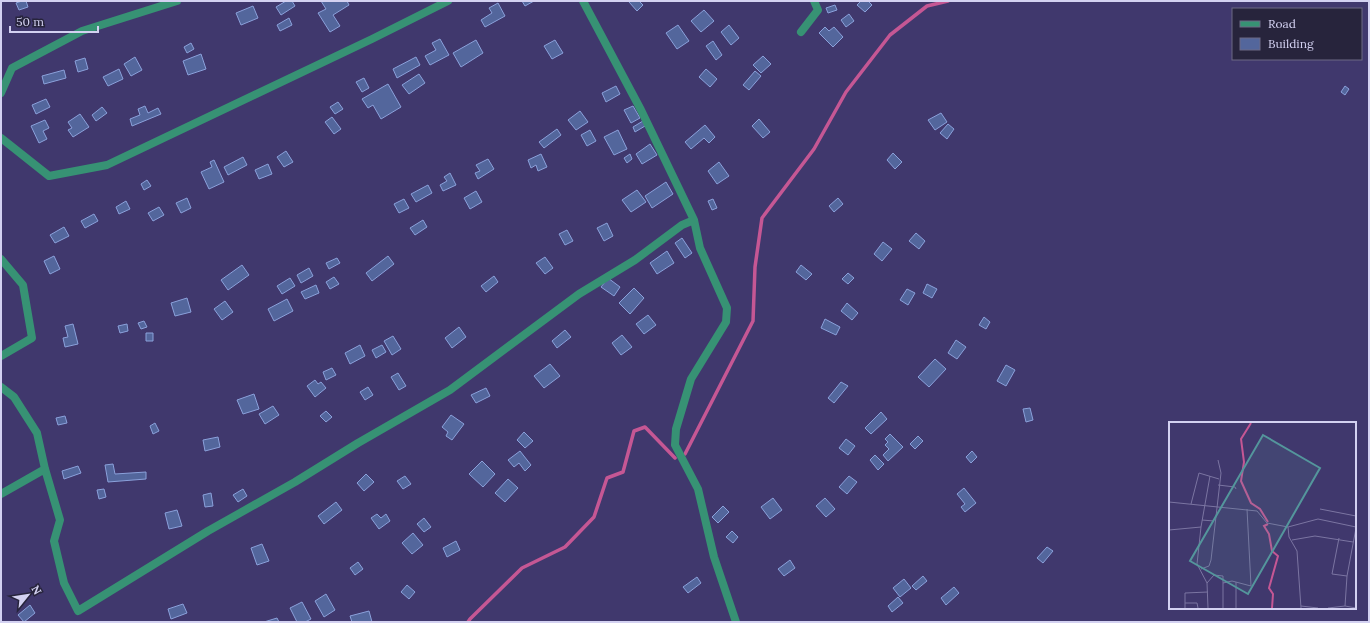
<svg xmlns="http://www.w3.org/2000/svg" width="1370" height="623" font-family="Lora,serif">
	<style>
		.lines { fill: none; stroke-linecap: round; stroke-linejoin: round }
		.stream { stroke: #c55794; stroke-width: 3.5 }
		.building { fill: #53669c; stroke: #8ba1db }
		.minor { stroke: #379274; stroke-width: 8 }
		.inset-river { fill: none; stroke: #c55794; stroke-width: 2 }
		.inset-road { fill: none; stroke: #7b75a2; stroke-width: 1 }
		.view { fill: #54969c; fill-opacity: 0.15; stroke: #54969c; stroke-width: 2 }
		.inset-edge { fill: none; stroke: #d3d1f1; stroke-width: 2 }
	</style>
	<rect width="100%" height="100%" fill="#40386d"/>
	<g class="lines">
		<!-- stream -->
		<path class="stream" d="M685 454 753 321 755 267 762 218 814 149 846 92 890 35 927 6 948 1
			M468 622 470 619 522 568 565 547 594 517 607 478 623 472 634 431 645 427 675 458"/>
	</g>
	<!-- building -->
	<path class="building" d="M22 1H26L28 7 19 10 16 3Z
		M286 1H292L295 6 281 15 276 7Z
		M321 1H347L349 5 333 15 340 26 330 32 318 13 326 9Z
		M522 1H534L525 6Z
		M630 1H639L643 5 637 11 629 2Z
		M861 1H868L872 5 865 12 857 5Z
		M498 3 505 16 485 27 481 20 492 13 489 8Z
		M835 5 837 10 828 13 826 8Z
		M253 6 258 18 241 25 236 13Z
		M704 10 714 21 701 32 691 21Z
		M849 14 854 21 846 27 841 20Z
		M289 18 292 25 280 31 277 25Z
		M678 25 689 41 677 49 666 33Z
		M729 25 739 38 731 45 721 32Z
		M825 27 829 31 834 27 843 37 833 47 819 33Z
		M440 39 449 55 430 65 425 56 436 50 432 43Z
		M476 40 483 53 461 67 453 53Z
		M555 40 563 53 552 59 544 46Z
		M713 41 722 55 716 60 706 46Z
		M191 43 194 49 187 53 184 47Z
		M201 54 206 69 188 75 183 61Z
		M763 56 771 64 761 73 753 65Z
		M135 57 142 70 131 76 124 64Z
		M416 57 420 65 397 78 393 69Z
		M85 58 88 69 78 72 75 61Z
		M119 69 123 79 108 86 103 77Z
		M706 69 717 79 710 87 699 77Z
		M64 70 66 78 44 84 42 76Z
		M755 71 761 76 749 90 743 85Z
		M419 74 425 83 409 94 402 85Z
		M364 78 369 88 362 92 356 82Z
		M388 84 401 107 381 119 373 105 368 108 362 99Z
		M616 86 620 94 606 102 602 93Z
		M1345 86 1349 89 1345 95 1341 92Z
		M46 99 50 107 36 114 32 105Z
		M338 102 343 109 335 114 330 107Z
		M145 106 148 113 158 108 161 114 132 126 130 119 140 115 138 109Z
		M633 106 640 118 631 123 624 110Z
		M102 107 107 113 96 121 92 115Z
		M580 111 588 122 576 130 568 120Z
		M941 113 947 122 935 130 928 120Z
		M80 114 89 127 73 137 68 130 72 128 68 122Z
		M332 117 341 129 334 134 325 122Z
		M759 119 770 132 763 138 752 126Z
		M45 120 49 128 43 131 47 139 39 143 31 126Z
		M643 121 645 126 635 132 633 127Z
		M948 124 954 129 947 139 940 133Z
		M705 125 715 137 709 143 704 138 691 149 685 142Z
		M557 129 561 135 544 148 539 142Z
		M590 130 596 141 587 146 581 135Z
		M618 130 627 149 614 155 604 137Z
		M650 144 657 155 642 164 636 154Z
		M286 151 293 162 284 167 277 157Z
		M893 153 902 162 895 169 887 160Z
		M541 154 547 167 538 171 536 165 531 168 528 160Z
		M630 154 632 159 627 163 624 158Z
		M243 157 247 165 228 175 224 167Z
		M488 159 494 169 478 179 475 173 480 171 476 165Z
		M214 160 224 182 209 189 201 172 212 167 210 162Z
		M719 162 729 176 717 184 708 171Z
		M268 164 272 174 259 179 255 170Z
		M450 173 456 185 443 191 440 185 447 181 444 177Z
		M147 180 151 186 144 190 141 184Z
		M666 182 673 194 652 208 645 196Z
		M428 185 432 193 416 202 411 194Z
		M637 190 646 202 631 212 622 200Z
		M476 191 482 202 470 209 464 198Z
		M187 198 191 208 181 213 176 203Z
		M838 198 843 204 834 212 829 206Z
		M404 199 409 208 399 213 394 204Z
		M713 199 717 208 712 210 708 201Z
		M126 201 130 209 119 214 116 207Z
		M159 207 164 215 153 221 148 213Z
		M94 214 98 221 85 228 81 221Z
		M423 220 427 227 415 235 410 228Z
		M607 223 613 236 604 241 597 228Z
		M64 227 69 236 55 243 50 235Z
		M567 230 573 241 565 245 559 234Z
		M916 233 925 241 919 249 909 241Z
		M682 238 692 253 685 258 675 243Z
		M883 242 892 249 882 261 874 254Z
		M667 251 674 263 657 274 650 263Z
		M54 256 60 269 50 274 44 261Z
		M388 256 394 264 372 281 366 273Z
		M545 257 553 268 545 274 536 263Z
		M337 258 340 263 329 269 326 263Z
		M242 265 249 275 228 290 221 280Z
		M801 265 812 274 806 280 796 272Z
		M309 268 313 276 301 283 297 275Z
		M848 273 854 278 848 284 842 279Z
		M494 276 498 282 486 292 481 286Z
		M334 277 339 284 330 289 326 282Z
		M290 278 295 286 282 294 277 286Z
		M608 278 620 287 614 296 601 287Z
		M927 284 937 289 932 298 923 293Z
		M316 285 319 293 305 299 301 292Z
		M634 288 644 298 630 314 619 303Z
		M907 289 915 293 908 305 900 300Z
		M187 298 191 312 175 316 171 303Z
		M287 299 293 311 274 321 268 309Z
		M225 301 233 312 222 320 214 309Z
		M847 303 858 313 852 320 841 311Z
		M648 315 656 325 644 334 636 324Z
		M984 317 990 322 986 329 979 325Z
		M825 319 840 327 836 335 821 328Z
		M144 321 147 327 141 329 138 323Z
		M73 324 78 344 65 347 63 338 68 337 65 326Z
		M127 324 128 331 120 333 118 326Z
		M459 327 466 337 452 348 445 338Z
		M565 330 571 337 557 348 552 341Z
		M146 333H153V341H146Z
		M622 335 632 347 621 355 612 343Z
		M393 336 401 349 392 355 384 341Z
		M956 340 966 347 957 359 948 353Z
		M360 345 365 356 350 364 345 353Z
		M382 345 386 352 376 358 372 350Z
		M935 359 946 369 929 387 918 377Z
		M550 364 560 376 544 388 534 376Z
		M1006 365 1015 370 1006 386 997 381Z
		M332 368 336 375 326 380 323 372Z
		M398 373 406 386 399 390 391 377Z
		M315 380 318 384 321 382 326 388 315 397 307 386Z
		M841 382 848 386 834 403 828 398Z
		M368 387 373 395 365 400 360 392Z
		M486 388 490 396 476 403 471 395Z
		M254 394 259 409 243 414 237 400Z
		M273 406 279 415 265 424 259 414Z
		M1030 408 1033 420 1026 422 1023 409Z
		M326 411 332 417 326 422 320 416Z
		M881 412 887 419 871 434 865 428Z
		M451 415 464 424 452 440 446 436 448 432 442 427Z
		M65 416 67 423 58 425 56 418Z
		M155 423 159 431 153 434 150 426Z
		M524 432 533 441 525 448 517 440Z
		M890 434 903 447 888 461 883 455 889 449 885 445 888 442 885 439Z
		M918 436 923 441 915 449 910 444Z
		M218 437 220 447 205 451 203 440Z
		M846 439 855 446 848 455 839 448Z
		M520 451 531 465 525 471 519 463 514 467 508 460Z
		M972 451 977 457 971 463 966 457Z
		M875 455 884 464 878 470 870 460Z
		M482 461 495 474 483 487 469 474Z
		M113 464 115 474 146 472V479L108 482 105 465Z
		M78 466 81 473 64 479 62 471Z
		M366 474 374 482 364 491 357 483Z
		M405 476 411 484 403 489 397 481Z
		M849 476 857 482 847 494 839 487Z
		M508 479 518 488 505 502 495 493Z
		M964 488 976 503 965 512 961 507 965 504 957 494Z
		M104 489 106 497 99 499 97 490Z
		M243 489 247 496 238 502 233 495Z
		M211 493 213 506 205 507 203 495Z
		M773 498 782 510 770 519 761 507Z
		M825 498 835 509 826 517 816 506Z
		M336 502 342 510 324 524 318 516Z
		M723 506 729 512 718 523 712 517Z
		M177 510 182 526 169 529 165 513Z
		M377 514 381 518 386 514 390 521 379 529 371 518Z
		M424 518 431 527 424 532 417 524Z
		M732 531 738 537 733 543 726 537Z
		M413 533 423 545 412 554 402 543Z
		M456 541 460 550 447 557 443 548Z
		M262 544 269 561 257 565 251 548Z
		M1047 547 1053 551 1043 563 1037 558Z
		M790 560 795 568 784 576 778 569Z
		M358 562 363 569 355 575 350 568Z
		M923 576 927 581 916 590 912 586Z
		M697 577 701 583 688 593 683 587Z
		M904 579 911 588 900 597 893 588Z
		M407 585 415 592 409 599 401 592Z
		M954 587 959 593 946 605 941 598Z
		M326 594 335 610 324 617 315 601Z
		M898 597 903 603 892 612 888 606Z
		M302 602 311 619 305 622H297L290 608Z
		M183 604 187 613 171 619 168 609Z
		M30 605 35 613 24 622 18 615Z
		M369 611 372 622H352L350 616Z
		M277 618 279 622H264Z"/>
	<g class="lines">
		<!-- minor -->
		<path class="minor" d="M583 1 641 110 694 220 700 248 727 308 726 322 691 379 676 429 675 445 698 489 714 557 736 622
			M801 32 818 10 814 1
			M1 93 12 68 82 31 177 1
			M1 138 49 176 107 165 372 39 448 1
			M1 259 23 285 32 338 1 356
			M1 387 14 397 37 433 45 469 60 520 54 541 64 583 78 611 208 531 295 482 358 443 450 390 579 294 635 260 682 225 694 220
			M1 494 45 469"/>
	</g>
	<!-- overview -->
	<g transform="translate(1169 422)">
		<rect width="187" height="187" fill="#40386d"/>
		<path class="inset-river" d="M82 1 72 17 75 40 72 59 82 81 91 87 99 100M99 102 95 104 100 112 103 129 109 134 100 166 104 172 103 186"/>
		<path class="inset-road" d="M49 63 66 65 67 67M0 80 88 89 98 101 119 105 149 97 187 105M22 82 30 51 50 57M151 87 187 94M33 98 45 99M32 105 28 142 38 161 39 186M119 105 120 115 128 129 132 186M0 108 32 105 41 54M170 116 163 152 178 154M123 118 146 114 184 120M32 147 40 144 42 138 52 51 49 38M38 161 45 153 54 154V186M54 161 63 159 82 164 78 87M16 181H28L29 186M132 184 149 186M176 184 178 154 187 106M16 186V171L39 170M67 186V160M159 186 176 184 187 186"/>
		<path class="view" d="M94 13 151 46 79 172 21 139Z"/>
		<rect width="187" height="187" class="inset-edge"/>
	</g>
	<!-- border -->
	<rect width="1370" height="623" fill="none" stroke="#d3d1f1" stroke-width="4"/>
	<!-- legend -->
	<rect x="1232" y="8" width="130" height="52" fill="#27243c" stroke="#6c6984"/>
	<rect x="1240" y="21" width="20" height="6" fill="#379274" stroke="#6c6984"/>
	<text x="1268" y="28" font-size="12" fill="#d3d1f1">Road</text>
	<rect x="1240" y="38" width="20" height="12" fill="#53669c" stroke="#6c6984"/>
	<text x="1268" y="48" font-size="12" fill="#d3d1f1">Building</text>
	<!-- north arrow -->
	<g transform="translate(28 595) rotate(60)" stroke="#27243c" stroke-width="3" paint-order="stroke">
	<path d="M0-3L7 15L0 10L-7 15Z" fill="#d3d1f1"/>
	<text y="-6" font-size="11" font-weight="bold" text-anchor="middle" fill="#d3d1f1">N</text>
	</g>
	<!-- scale -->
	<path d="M10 26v6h88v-6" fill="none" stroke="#d3d1f1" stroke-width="2"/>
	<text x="16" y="26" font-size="12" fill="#d3d1f1" stroke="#27243c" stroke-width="3" paint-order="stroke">50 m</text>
</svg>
